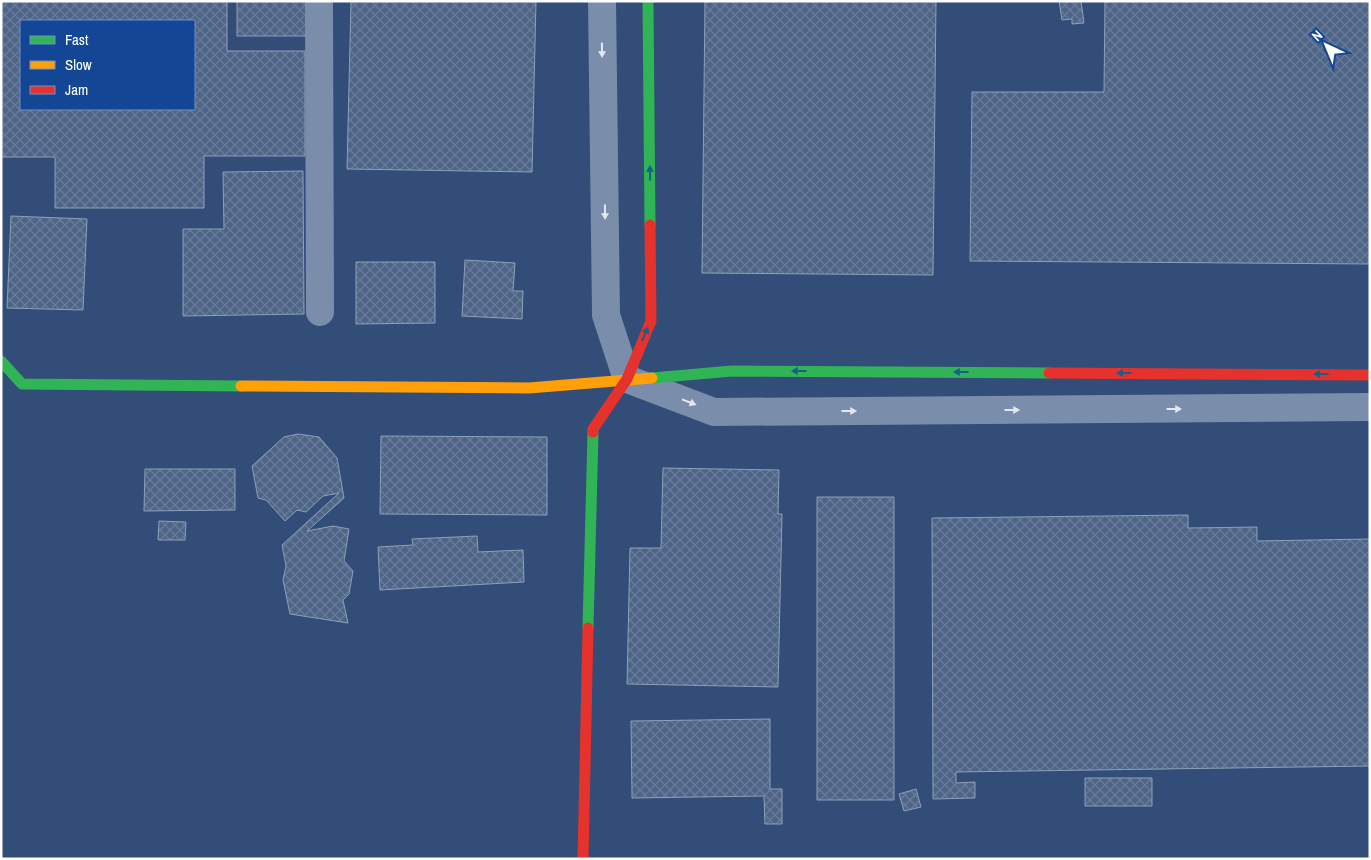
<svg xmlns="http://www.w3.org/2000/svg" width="1371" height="860" font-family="'Archivo Narrow',sans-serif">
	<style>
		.building { fill: url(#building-cross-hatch); stroke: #8ea0b8; fill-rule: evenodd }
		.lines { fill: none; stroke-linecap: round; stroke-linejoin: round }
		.street { stroke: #7a8eab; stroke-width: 28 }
		.fast { stroke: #30b455; stroke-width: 11 }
		.slow { stroke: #ff9f0a; stroke-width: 11 }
		.jam { stroke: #e5322d; stroke-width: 11 }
		.oneway { fill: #e4e8ee }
		.oneway2 { fill: #195d89 }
	</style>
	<defs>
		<pattern id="building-cross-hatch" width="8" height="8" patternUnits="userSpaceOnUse" patternTransform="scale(1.25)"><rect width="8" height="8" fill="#4e6587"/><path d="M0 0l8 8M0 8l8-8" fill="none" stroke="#697c99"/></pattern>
	</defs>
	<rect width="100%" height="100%" fill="#314d78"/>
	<!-- building -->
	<path class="building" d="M1 1H227V51H305V156H204V208H55V157H1ZM21 21H194V109H21Z
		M237 1H306V36H237Z
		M351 1H536L532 172 347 169Z
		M705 1H936L933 275 702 273Z
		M1059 1H1081L1084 23 1072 24V19L1062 20Z
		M1105 1H1370V264L970 261 972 92H1104Z
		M303 171 304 314 183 316V229H224L223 172Z
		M11 216 87 219 83 310 7 308Z
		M465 260 515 263 513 291H523L522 319 462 316Z
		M356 262H435V323L356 324Z
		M298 434 319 437 337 458 344 498 307 531 333 526 349 529 344 561 353 571 349 594 343 600 348 623 290 614 283 580 286 566 282 545 339 493 323 496 306 512 297 510 285 521 266 500 258 498 252 466 284 437Z
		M381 436 547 437V515L380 514Z
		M663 468 779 470 778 514H782L778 687 627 684 630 548H661Z
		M145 469H235V510L144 511Z
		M817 497H894V800H817Z
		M1188 515V528L1257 527V541L1370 539V766L956 772V783L975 782V798L933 799 932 518Z
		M159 521 186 522 185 540H158Z
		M477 536 478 552 523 550 524 582 380 590 378 547 413 545 412 539Z
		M770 719V789H782V824H765L764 796 632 798 631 721Z
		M1085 778H1152V806H1085Z
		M916 789 921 807 904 811 899 794Z"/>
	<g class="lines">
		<!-- street -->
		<path class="street" d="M319 1 320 312
			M602 1 606 315 627 379 714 412 1370 407"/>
		<!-- fast -->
		<path class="fast" d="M648 1 650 225
			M1 361 22 384 241 386
			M652 378 732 371 1049 373
			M588 628 593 432"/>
		<!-- slow -->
		<path class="slow" d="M241 386 529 388 652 378"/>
		<!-- jam -->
		<path class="jam" d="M1049 373 1370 375
			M593 432V429L627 379 651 321 650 225
			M583 859 588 628"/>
	</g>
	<!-- one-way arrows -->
	<defs><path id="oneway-solid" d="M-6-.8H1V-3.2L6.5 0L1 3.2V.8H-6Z" transform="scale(1.25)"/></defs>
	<g class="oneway">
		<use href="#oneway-solid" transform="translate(602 50) rotate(89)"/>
		<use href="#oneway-solid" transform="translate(605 212) rotate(89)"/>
		<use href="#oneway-solid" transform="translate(689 402) rotate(21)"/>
		<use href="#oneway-solid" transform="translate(1174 409)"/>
		<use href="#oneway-solid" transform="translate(1012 410)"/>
		<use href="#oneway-solid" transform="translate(849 411)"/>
	</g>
	<g class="oneway2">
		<use href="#oneway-solid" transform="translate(650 173) rotate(-91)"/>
		<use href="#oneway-solid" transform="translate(645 334) rotate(-67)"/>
		<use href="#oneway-solid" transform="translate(799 371) rotate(-180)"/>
		<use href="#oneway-solid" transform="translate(961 372) rotate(-180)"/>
		<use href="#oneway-solid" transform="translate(1124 373) rotate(-180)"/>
		<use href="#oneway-solid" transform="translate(1321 374) rotate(-180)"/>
	</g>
	<!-- border -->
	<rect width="1371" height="860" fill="none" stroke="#ffffff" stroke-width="5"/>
	<!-- legend -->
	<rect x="20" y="20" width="175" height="90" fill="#134796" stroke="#7191c0"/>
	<rect x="30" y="36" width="25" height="8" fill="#30b455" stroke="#7191c0"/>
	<text x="65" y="45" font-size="15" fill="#ffffff">Fast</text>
	<rect x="30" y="61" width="25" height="8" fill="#ff9f0a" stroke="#7191c0"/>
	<text x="65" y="70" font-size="15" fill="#ffffff">Slow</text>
	<rect x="30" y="86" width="25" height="8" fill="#e5322d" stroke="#7191c0"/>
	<text x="65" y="95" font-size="15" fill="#ffffff">Jam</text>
	<!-- north arrow -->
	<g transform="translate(1326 45) rotate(316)" stroke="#134796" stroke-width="4" paint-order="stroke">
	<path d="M0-4L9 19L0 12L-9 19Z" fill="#ffffff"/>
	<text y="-8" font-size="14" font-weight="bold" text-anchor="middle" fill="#ffffff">N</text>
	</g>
</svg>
